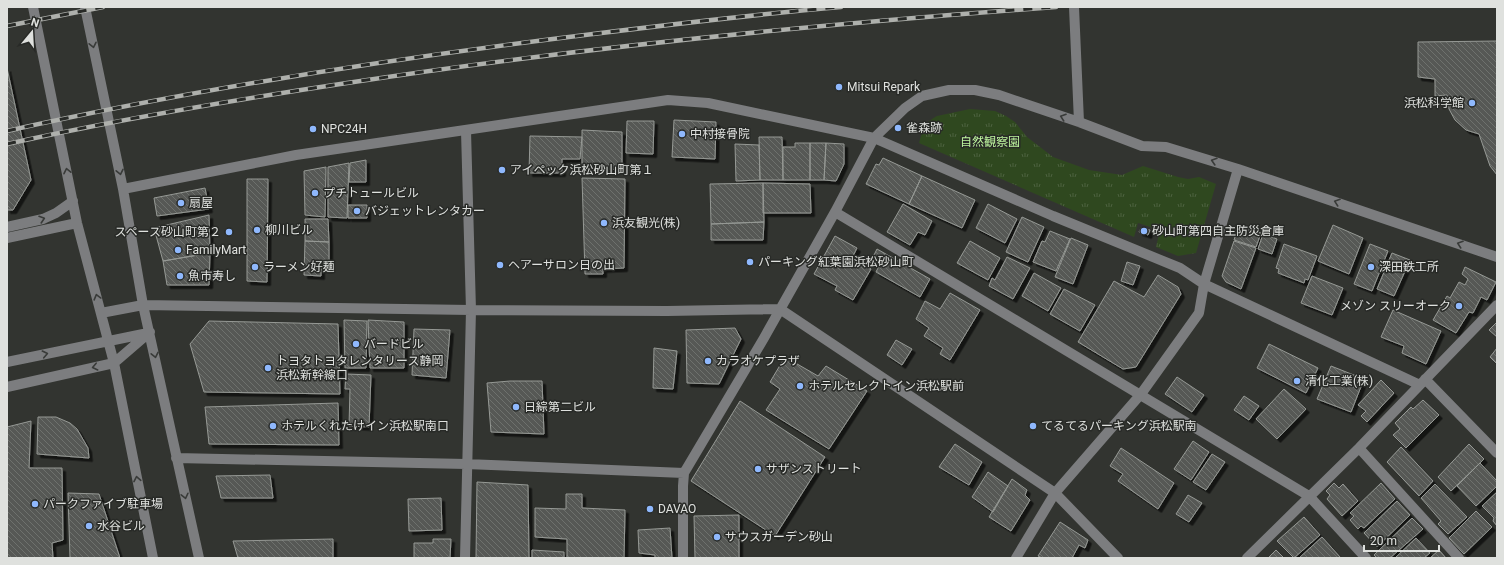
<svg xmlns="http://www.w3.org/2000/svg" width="1504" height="565" font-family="Roboto,'Noto Sans JP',sans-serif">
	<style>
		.grass { fill: url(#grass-tufts) }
		.building { fill: url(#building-back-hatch); stroke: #969995; filter: url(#shadow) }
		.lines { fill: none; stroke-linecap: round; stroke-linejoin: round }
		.minor { stroke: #7c7d7f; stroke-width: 10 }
		.rail-casing { stroke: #aeb0ac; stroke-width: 4.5 }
		.rail { stroke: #282a27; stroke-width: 3; stroke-dasharray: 9; stroke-linecap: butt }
		.oneway { stroke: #393b39 }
		.poi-dot { fill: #8fb8fd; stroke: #282a27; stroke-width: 1.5 }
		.labels { text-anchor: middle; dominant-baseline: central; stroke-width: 3; stroke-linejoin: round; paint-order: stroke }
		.poi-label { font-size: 12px; fill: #dfe1de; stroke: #282a27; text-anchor: start }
		.park-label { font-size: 12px; fill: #bcf39d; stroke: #282a27 }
	</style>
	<defs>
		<pattern id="grass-tufts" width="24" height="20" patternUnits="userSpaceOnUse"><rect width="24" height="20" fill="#2f481f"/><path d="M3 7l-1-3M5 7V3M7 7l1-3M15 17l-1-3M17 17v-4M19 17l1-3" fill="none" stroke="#4d623f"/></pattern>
		<pattern id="building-back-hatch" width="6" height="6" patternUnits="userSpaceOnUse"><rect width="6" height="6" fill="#565955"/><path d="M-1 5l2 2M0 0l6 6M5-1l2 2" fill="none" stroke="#6e716d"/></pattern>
		<filter id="shadow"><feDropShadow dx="3.5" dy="3.5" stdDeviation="0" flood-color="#0009"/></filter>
	</defs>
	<rect width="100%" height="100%" fill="#323430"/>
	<!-- grass -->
	<path class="grass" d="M970 109 995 111 1006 116 1015 122 1027 137 1053 157 1089 170 1122 175 1143 166 1178 177 1188 179 1199 177 1216 184 1196 253 1178 256 1156 247 1160 230 1138 223 1134 237 919 143C924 127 922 125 937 116Z"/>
	<!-- building -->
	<path class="building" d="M1497 41V175L1490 166 1479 134 1466 130 1455 120 1449 109 1447 95 1435 96V79L1418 77V42Z
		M7 68 31 180 13 210H7Z
		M674 120 716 122 715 159 672 157Z
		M627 121H654L653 154 626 153Z
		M582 130 622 132V170L582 167Z
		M530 136 582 137 580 159H562V173H529Z
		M759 137H782L783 180H760Z
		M795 143H810V180H783V147H795Z
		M810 143H826L824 180H810Z
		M826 143 844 144V164L836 181 824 180Z
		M735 144 759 145 760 180 736 181Z
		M883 158 922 176 909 204 866 184 876 164 879 165Z
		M366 160V182H349L350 163Z
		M349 163 347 218 328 217V167Z
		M326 167 325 217 305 215 304 171Z
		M922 176 975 200 962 228 909 204Z
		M582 178 625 179 624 268 603 269V274H585Z
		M247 179H268L267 282 247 281Z
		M763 183 810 184 811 213H763Z
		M763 183 764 222 711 224 710 184Z
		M205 188 209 209 157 216 154 198Z
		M903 204 932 221 925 235 918 232 910 245 887 232Z
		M988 204 1017 219 1005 243 976 228Z
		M348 205H367V218H348Z
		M209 215 210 253 163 261 154 228Z
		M1022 217 1044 227 1028 262 1006 252Z
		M305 219H328L329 242 305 241Z
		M764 222 763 240H711V224Z
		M1239 225 1261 233 1256 247 1234 240Z
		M1333 225 1363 238 1349 274 1318 261Z
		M1141 228 1150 230 1148 235 1139 232Z
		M1050 231 1070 239 1056 271 1033 262 1042 241 1045 242Z
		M1263 234 1277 239 1272 254 1258 249Z
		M835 236 857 248 852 258 871 269 853 300 835 290 837 286 814 274Z
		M1071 238 1088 245 1073 284 1055 277Z
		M305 241 329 242V269H321V276L304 275Z
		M970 241 1000 258 988 280 957 263Z
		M1234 241 1256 248 1241 289 1226 282 1222 276Z
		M1284 244 1317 256 1308 280 1305 279 1304 283 1278 273 1279 269 1276 268Z
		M1370 244 1388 251 1372 291 1354 284Z
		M877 249 930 279 920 297 876 272 880 264 872 259Z
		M210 253 209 285H167L163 261Z
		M1392 253 1410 260 1394 296 1377 289Z
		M1007 257 1030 268 1013 299 989 286 992 278 995 280Z
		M1127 262 1140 266 1133 285 1121 281Z
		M1465 267 1496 282 1487 300 1481 297 1473 313 1469 312 1456 333 1433 320 1447 296 1450 298 1459 282 1465 285 1468 279 1462 274Z
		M1034 273 1061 288 1048 311 1022 296Z
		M1158 275 1178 287 1181 294 1136 367 1123 369 1078 342 1114 281 1144 297Z
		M1312 276 1343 288 1332 315 1301 303Z
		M1064 289 1095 305 1080 331 1050 314Z
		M950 293 980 310 950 360 940 354 943 348 924 336 929 328 916 319 925 301 940 309Z
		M1393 310 1441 331 1426 364 1402 353 1404 346 1381 337Z
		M344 320 367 321 366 368H345Z
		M368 320 404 322V368H370Z
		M209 321 338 324 340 394 204 392 190 344Z
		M1497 322V337L1489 330Z
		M735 328 741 339 719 384 687 383 686 330Z
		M414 329 450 330 446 378 412 375Z
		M896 340 912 349 902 365 887 355Z
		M1269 344 1318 368 1306 393 1257 368Z
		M654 348 677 351 673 389 653 388Z
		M1497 348V364L1490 357Z
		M785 357 818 376 826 366 867 391 829 449 766 410 780 389 770 382Z
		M1331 366 1364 379 1351 412 1317 399Z
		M346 374 371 375 369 427 349 426 350 389H345Z
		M1177 377 1204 395 1192 412 1165 394Z
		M1381 380 1394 393 1367 422 1361 416 1366 411 1358 405Z
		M510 381H542L544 434 491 432 487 383Z
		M1284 389 1306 409 1277 439 1256 419Z
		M1244 396 1259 406 1249 420 1234 410Z
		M1423 400 1439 415 1406 448 1393 435 1400 429 1395 423 1411 407 1413 409Z
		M740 401 825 457 775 536 691 481Z
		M338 403 339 445 209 444 205 407Z
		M38 417H56L70 423 77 429 88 448 89 458 37 454Z
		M31 421 29 468H62L63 540 52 543 53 558H7V427Z
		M1193 441 1209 452 1191 480 1174 469Z
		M955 444 982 462 969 485 939 467Z
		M1469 444 1484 459 1451 491 1438 477Z
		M1401 447 1433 481 1419 496 1387 462Z
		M1121 448 1174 483 1158 509 1118 481 1123 474 1110 466Z
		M1212 454 1225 462 1206 490 1193 482Z
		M1480 463 1497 481V486L1476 506 1457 486Z
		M988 472 1008 486 993 512 972 497Z
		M270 475 273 498H221L216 476Z
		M1012 479 1027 490 1025 495 1030 500 1011 531 989 517Z
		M477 482 528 485 529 558H476Z
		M1334 483 1339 488 1343 484 1358 501 1342 516 1327 499 1330 495 1326 491Z
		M1381 483 1395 499 1364 528 1361 526 1358 529 1350 520 1354 516 1350 513Z
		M1435 484 1467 517 1448 534 1438 524 1441 521 1421 498Z
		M1497 492V526L1493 521 1494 518 1482 506Z
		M68 493 99 494 120 558H70Z
		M566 494H582V508L625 510 624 558H567V539L535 537V508L566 509Z
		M1188 495 1202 503 1189 522 1176 514Z
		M441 498 442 530 409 531 408 499Z
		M1397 501 1410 515 1377 547 1364 533Z
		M1476 511 1492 527 1464 554 1449 538Z
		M739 515V558H695L694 516Z
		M1304 517 1320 535 1294 558 1277 541Z
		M1412 518 1423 529 1390 558H1377L1374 555Z
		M1060 522 1088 540 1085 548 1079 545 1072 558H1042L1038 556Z
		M670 528 672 558H655V555L639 553 638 530Z
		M1322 537 1340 557 1339 558H1299Z
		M1416 538 1430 553 1424 558H1395Z
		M333 539V558H238L233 541Z
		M433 539H451L450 558H414V543H433Z
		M532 550 564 552V558H532Z
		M1276 550 1284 558H1268Z
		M1439 550 1446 558H1430Z"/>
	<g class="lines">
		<!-- minor -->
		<path class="minor" d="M33 7 77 223 114 363 153 558
			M85 7 123 189 143 305 199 558
			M1074 7 1079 122
			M123 189 296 155 668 100 708 103 874 138 1053 216 1180 268 1204 284 1420 385
			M835 212 1309 496 1366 558
			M7 227 43 219 56 213 73 201
			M7 238 77 223
			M101 313 143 305 471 310 667 311 780 309 1055 493 1118 558
			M7 362 148 333
			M1425 379 1497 453
			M7 387 114 363 150 332
			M1359 448 1459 558
			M176 458 466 464 684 473
			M465 558 471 310 466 131
			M683 558V486L684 473 764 338 835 212 874 138 905 108 922 96 949 90H975L999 95 1079 122 1142 146 1166 147 1238 169 1497 257
			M1016 558 1055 493 1141 394 1199 313 1204 284 1238 169
			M1247 558 1359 448 1497 305"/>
		<!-- rail casing -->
		<g class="rail-casing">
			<path id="rail" d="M7 26 103 7
				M7 131C200 88 396 58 593 34 675 24 758 14 841 7
				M7 144C120 119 233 100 347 83 583 47 819 24 1056 7"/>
		</g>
		<!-- rail -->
		<use href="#rail" class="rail"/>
	</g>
	<!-- one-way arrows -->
	<defs><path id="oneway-chevron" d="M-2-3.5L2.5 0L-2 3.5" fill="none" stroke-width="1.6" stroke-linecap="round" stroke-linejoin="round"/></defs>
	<g class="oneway">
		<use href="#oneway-chevron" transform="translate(93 45) rotate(78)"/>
		<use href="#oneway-chevron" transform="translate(1063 117) rotate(-161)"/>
		<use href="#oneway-chevron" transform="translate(1214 161) rotate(-163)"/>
		<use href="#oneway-chevron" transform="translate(67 171) rotate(-102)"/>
		<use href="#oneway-chevron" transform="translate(120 172) rotate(78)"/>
		<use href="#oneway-chevron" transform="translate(1337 202) rotate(-161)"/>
		<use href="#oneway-chevron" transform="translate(42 219) rotate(-18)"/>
		<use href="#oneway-chevron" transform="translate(1460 244) rotate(-161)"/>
		<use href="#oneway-chevron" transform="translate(97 297) rotate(-105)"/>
		<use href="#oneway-chevron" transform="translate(45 354) rotate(-12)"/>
		<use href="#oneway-chevron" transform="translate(155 355) rotate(78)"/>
		<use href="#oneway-chevron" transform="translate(95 367) rotate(167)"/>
		<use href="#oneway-chevron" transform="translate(137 479) rotate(-101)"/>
		<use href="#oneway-chevron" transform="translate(185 496) rotate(77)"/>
	</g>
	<!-- markers -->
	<g class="poi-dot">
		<circle cx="839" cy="87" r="4"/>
		<circle cx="1472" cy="103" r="4"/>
		<circle cx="898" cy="128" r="4"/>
		<circle cx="313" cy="129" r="4"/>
		<circle cx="682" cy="134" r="4"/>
		<circle cx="502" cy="170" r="4"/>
		<circle cx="315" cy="193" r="4"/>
		<circle cx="181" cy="203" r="4"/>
		<circle cx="357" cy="211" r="4"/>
		<circle cx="604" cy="223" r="4"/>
		<circle cx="257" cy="230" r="4"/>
		<circle cx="1144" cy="231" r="4"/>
		<circle cx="229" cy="232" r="4"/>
		<circle cx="178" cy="250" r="4"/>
		<circle cx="750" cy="262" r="4"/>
		<circle cx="500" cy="265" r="4"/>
		<circle cx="255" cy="267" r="4"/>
		<circle cx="1371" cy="267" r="4"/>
		<circle cx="180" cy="276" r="4"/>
		<circle cx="1459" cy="306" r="4"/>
		<circle cx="356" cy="344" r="4"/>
		<circle cx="708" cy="361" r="4"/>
		<circle cx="268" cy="368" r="4"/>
		<circle cx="1297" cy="381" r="4"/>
		<circle cx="800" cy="386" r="4"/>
		<circle cx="516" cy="407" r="4"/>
		<circle cx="273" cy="426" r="4"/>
		<circle cx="1033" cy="426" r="4"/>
		<circle cx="758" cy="469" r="4"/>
		<circle cx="35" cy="504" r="4"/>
		<circle cx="650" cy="509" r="4"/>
		<circle cx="89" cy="526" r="4"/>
		<circle cx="717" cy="537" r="4"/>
	</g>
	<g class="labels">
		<!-- poi labels -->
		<g class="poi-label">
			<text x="847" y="87">Mitsui Repark</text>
			<text x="1464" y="103" text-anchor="end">浜松科学館</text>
			<text x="906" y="128">雀森跡</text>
			<text x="321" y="129">NPC24H</text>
			<text x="690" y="134">中村接骨院</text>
			<text x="510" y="170">アイペック浜松砂山町第１</text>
			<text x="323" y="193">プチトュールビル</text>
			<text x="189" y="203">扇屋</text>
			<text x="365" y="211">バジェットレンタカー</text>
			<text x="612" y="223">浜友観光(株)</text>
			<text x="265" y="230">柳川ビル</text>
			<text x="1152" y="231">砂山町第四自主防災倉庫</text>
			<text x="221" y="232" text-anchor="end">スペース砂山町第２</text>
			<text x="186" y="250">FamilyMart</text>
			<text x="758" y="262">パーキング紅葉園浜松砂山町</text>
			<text x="508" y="265">ヘアーサロン日の出</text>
			<text x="263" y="267">ラーメン好麺</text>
			<text x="1379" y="267">深田鉄工所</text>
			<text x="188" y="276">魚市寿し</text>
			<text x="1451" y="306" text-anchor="end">メゾン スリーオーク</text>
			<text x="364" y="344">バードビル</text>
			<text x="276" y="361">トヨタトヨタレンタリース静岡<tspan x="276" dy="14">浜松新幹線口</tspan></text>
			<text x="716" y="361">カラオケプラザ</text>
			<text x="1305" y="381">清化工業(株)</text>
			<text x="808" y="386">ホテルセレクトイン浜松駅前</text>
			<text x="524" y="407">日綜第二ビル</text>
			<text x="281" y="426">ホテルくれたけイン浜松駅南口</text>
			<text x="1041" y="426">てるてるパーキング浜松駅南</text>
			<text x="766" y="469">サザンストリート</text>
			<text x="43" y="504">パークファイブ駐車場</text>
			<text x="658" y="509">DAVAO</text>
			<text x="97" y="526">水谷ビル</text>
			<text x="725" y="537">サウスガーデン砂山</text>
		</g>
		<!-- park labels -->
		<g class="park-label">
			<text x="990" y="142">自然観察園</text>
		</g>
	</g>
	<!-- border -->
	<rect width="1504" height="565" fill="none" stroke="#dfe1de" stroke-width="16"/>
	<!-- north arrow -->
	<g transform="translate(32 32) rotate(18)" stroke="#282a27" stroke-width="3" paint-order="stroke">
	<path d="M0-3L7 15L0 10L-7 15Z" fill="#dfe1de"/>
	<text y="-6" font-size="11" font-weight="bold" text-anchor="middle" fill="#dfe1de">N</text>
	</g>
	<!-- scale -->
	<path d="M1364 545v6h75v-6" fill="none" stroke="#dfe1de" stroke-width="2"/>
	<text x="1370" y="545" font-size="12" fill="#dfe1de" stroke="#282a27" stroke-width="3" paint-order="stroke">20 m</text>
</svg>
